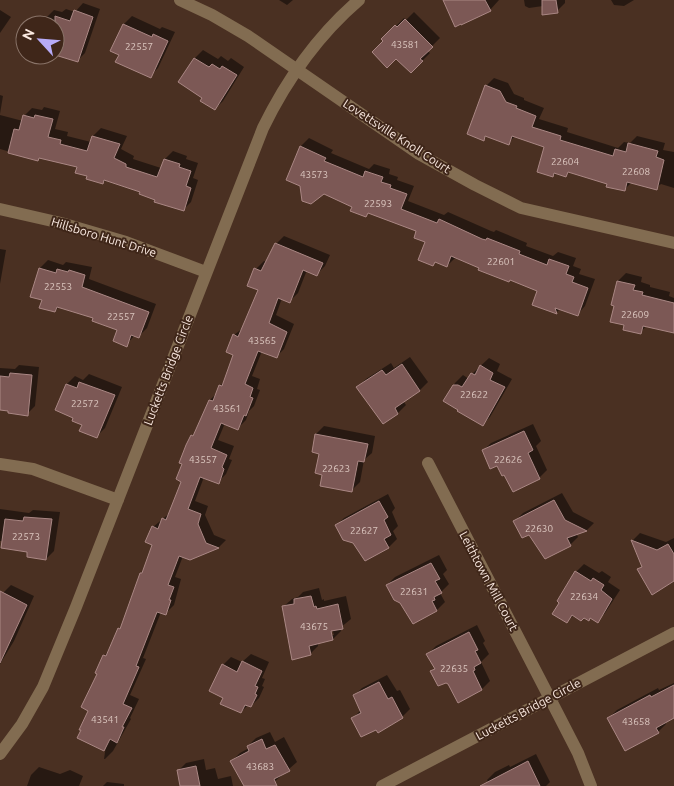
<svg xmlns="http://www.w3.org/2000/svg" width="674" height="786" font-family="Ubuntu,sans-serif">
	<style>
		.shadow { fill: #0007; fill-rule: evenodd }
		.building { fill: #7c5855; stroke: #aa8784 }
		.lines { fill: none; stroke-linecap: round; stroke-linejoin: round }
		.street { stroke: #826c51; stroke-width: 12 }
		.labels { text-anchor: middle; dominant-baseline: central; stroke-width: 4; stroke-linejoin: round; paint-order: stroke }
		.number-label { font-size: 10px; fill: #dbc6bf }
		.street-label { font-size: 12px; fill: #fbeae2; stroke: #3f2619 }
	</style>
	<rect width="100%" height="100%" fill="#4a3022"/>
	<!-- shadow -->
	<path class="shadow" d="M279 0H293L287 5Z
		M445 0H499L490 10Z
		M524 0H565V3L557 11 543 6 529 8 525 6Z
		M611 0H634L624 6 614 5Z
		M83 3 100 9 85 53 77 61 55 53V25H44L46 18 54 10 62 12 66 9 75 12Z
		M0 10 11 17 0 33Z
		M414 12 440 38 427 51 430 53 411 72 385 41 391 31 404 18 406 20Z
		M132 16 160 29 162 27 175 32 158 68 150 76 120 54 124 24Z
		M203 50 218 59 221 56 228 61 231 58 244 67 223 101 215 109 204 97 180 82 195 58Z
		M494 78 508 83 514 94 524 98V100L544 108 539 119 568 128 567 132 618 148 624 142 630 143 637 136 665 143 663 150 674 152V188L661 184 656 188 632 182 624 190 608 183 570 172 566 175 556 173 553 176 546 147 515 136 508 143 487 135 483 139 486 86Z
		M0 95 3 96 0 114Z
		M44 107 60 111 55 129 68 132 67 136 91 142 93 136 101 128 127 136 121 149 134 156 133 159 161 168 165 159 173 151 187 156 186 159 198 163 193 178 198 180 191 202 183 210 142 191 106 180 103 183 88 176 78 166 41 157 38 160 0 149V115L23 121 24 116 32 108 42 110Z
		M309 138 333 150 331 153 369 169 374 164 390 169 389 174 398 177 397 180 414 186 408 201 444 215 448 212 491 231 494 232 496 230 527 243 526 246 553 256 558 252 576 258 573 266 581 269 579 274 595 279 585 306 577 315 561 308 557 312 534 304 539 291 481 267 455 258 447 266 436 261 433 264 426 241 418 230 370 212 366 216 353 206 324 193 288 180 301 146Z
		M284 236 330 255 325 266 317 274 307 270 298 293 290 301 282 298 276 315 294 324 284 349 276 357 262 351 252 376 260 379 257 389 260 390 254 406 249 411 246 420 238 428 225 423 218 440 234 446 229 459 232 460 226 474 218 482 204 477 195 501 208 506 205 515 214 535 226 540 219 547 190 559 183 556 175 577 181 579 174 605 166 613 161 612 143 658 146 659 130 695 139 699 130 718 131 719 113 751 105 759H104L111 711 99 673 104 656 110 650 119 629 122 625 141 573 145 570 154 544 153 527 171 512 183 481 192 436 197 430 210 400 218 392 220 386 224 382 235 354 234 335 243 328 259 289 249 285 256 269 264 261 267 262 276 244Z
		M0 249 6 250 0 284Z
		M48 260 63 265 66 262 92 267 89 279 156 304 147 328 139 336 135 335 126 345 118 330 95 318 59 307 55 311 43 299 32 296 40 268Z
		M626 273 642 277 641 282 650 285V287L670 292 669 296 674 298V331L647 325 640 333 626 324 615 305 618 281Z
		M410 357 428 382 420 390 403 401 406 405 398 413 383 423 358 387 366 379 391 363 394 368Z
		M489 358 500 364 497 371 512 379 490 417 482 425 445 401 455 383 463 375 469 379 472 374Z
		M19 365 39 367 35 406 27 414 10 410 0 404V368L15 369Z
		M89 374 122 387 105 428 97 436 67 384 75 376 83 380Z
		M533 424 541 441 536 446 547 470 539 478 498 465 483 451 491 443Z
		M324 426 375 436 372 453 364 460 360 482 352 490 323 474 316 434Z
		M562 493 573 512 594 523 587 530 576 533 578 537 570 545 529 533 515 521 523 513Z
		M388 494 395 508 392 512 398 526 393 531 397 539 389 547 366 560 354 542 336 526 344 518Z
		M0 509 29 513 33 510 60 512 54 551 46 559 3 541H0Z
		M640 533 666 542 674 538V581L639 570 643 566 633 540Z
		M439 555 447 570 443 574 449 584 440 593 445 602 437 610 387 585 395 577Z
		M584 564 599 573 602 571 611 577 608 582 620 590 605 613 597 621 591 617 574 615 567 621 576 572Z
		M11 585 34 596 14 641 0 664V591L3 593Z
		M319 588 322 600 324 599V601L346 596 351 619 340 628 341 631 333 639 318 643V646L310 654 283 607 292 599 298 597 303 592ZM329 625H331L334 635H331Z
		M477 625 485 641 483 643 489 654 481 662 490 681 482 689 459 701 449 683 432 672 435 668 428 654 436 646Z
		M251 654 269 662 262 678 265 679 262 686 264 687 259 698 251 706 248 705 241 712 223 665 231 657 242 662Z
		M387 675 397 691 400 690 410 709 402 717 353 718 361 710 354 696 362 688Z
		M674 683V717L665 722 666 724 658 732 609 718 617 710 658 688 659 690Z
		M270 732 275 742 284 737 297 762 274 782 276 786H245L232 761 240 753 249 748 248 746 256 738Z
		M536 754 550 782 546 786H490L487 780 495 772 509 765 510 767Z
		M204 759 206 770 215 768 218 779 231 776 233 786H181L178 771 186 763Z
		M39 767 60 774 70 770 83 776 79 786H27L31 775Z
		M107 782 124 784V786H103Z"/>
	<!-- building -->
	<path class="building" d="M443 0H485L491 11 461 25V24L455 27Z
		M542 0H556L558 13 542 15Z
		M74 10 93 17 78 62 55 55V16L70 21Z
		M405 19 433 47 420 59 423 61 411 73 396 59 387 68 372 52 383 41 381 39 395 25 397 27Z
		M123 24 152 37 153 34 168 41 151 78 115 62 119 55 110 51Z
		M194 58 209 67 212 64 220 69 222 66 237 75 215 110 200 101 202 98 178 82Z
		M485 85 500 91 506 102 517 106 516 108 536 116 532 127 561 136 560 140 613 156 615 149 626 152 628 143 658 151 656 157 664 160 657 190 627 182 625 191 606 187 607 184 568 172 566 177 554 173 553 177 537 172 544 147 512 136 509 145 485 136 484 141 467 134Z
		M23 115 34 118 35 115 53 119 48 137 61 140 60 144 87 151 92 136 120 144 114 158 126 164V167L157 177 164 159 180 164 179 167 191 171 186 186 191 188 184 211 154 202 155 200 139 194 140 192 104 180 103 184 86 179 87 176 75 173 77 167 39 158 38 161 8 153 14 129 19 130Z
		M300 146 326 158 324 161 363 177 365 171 383 177 381 182 391 185 390 188 407 194 401 209 437 223 439 219 482 239 486 240 487 238 520 251 519 254 547 265 549 259 569 266 566 274 574 277 572 282 588 288 578 316 555 308 557 314 532 305 537 291 510 280 509 282 478 270 479 268 451 256 447 267 435 262 433 266 418 260 425 242 414 238 416 231 368 213 366 217 350 211 352 207 324 194 311 204 302 201 300 186 286 180Z
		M275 243 323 263 317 276 303 270 290 303 278 298 269 323 287 332 277 358 258 351 245 384 253 388 250 397 253 398 246 416 244 415 238 430 221 423 211 448 227 455 222 467 224 469 219 484 200 477 188 509 201 514 198 524 206 543 219 548 190 560 179 556 168 585 174 587 169 600H171L166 615 157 612 136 666 139 667 123 704 132 708 122 727H124L117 743 110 739 104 751 77 738 81 730H79L88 711 81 707 97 674 95 673 103 655 106 656 118 628 120 629 140 573H142L152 545 145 542 152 526 158 529 162 518 166 520 181 482 176 479 182 464 179 463 186 445 191 435 193 436 209 400 213 401 219 385 222 386 233 355 226 352 233 334 238 337 258 290 247 286 254 268 261 271Z
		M39 268 56 273 57 269 68 272 69 270 85 275 82 287 149 312 139 338 131 335 127 347 113 341 117 330 92 321 93 318 57 307 55 312 39 308 42 300 30 297Z
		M617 281 635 285 633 290 643 292 642 295 674 303V333L643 326 641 334 623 330 624 325 610 322 614 306 611 305Z
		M402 364 420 391 395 408 398 414 383 424 356 387 382 370 386 375Z
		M480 365 493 373 490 380 505 387 483 426 457 411 458 410 443 401 453 385H458L462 387 471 373 475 375Z
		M10 373 32 375 28 416 8 413V411L0 410V376L9 377Z
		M79 382 115 395 97 438 79 431 82 425 72 421 73 418 55 410 66 384 77 388Z
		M524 431 533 450 528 453 540 479 513 492 504 475 502 476 497 466 490 469 482 450Z
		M315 434 368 444 364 462 358 461 352 492 320 486 322 475 315 473 319 454 312 452Z
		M554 500 565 520 587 531 567 538 571 546 545 559 529 535 522 538 513 521Z
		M379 501 388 517 384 520 391 535 384 539 389 548 365 561 353 543 343 540 335 525Z
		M24 517 52 519 46 560 27 557V552L1 548 5 519 23 521Z
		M631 540 657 550 668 544 674 554V581L652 595 637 569 642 567Z
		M431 563 440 579 435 581 442 593 434 597 435 600 432 601 437 611 413 624 400 603 394 600 386 585Z
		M575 571 591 581 593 578 604 585 601 590 612 599 598 623 590 618 589 621 584 618 581 621 572 615 567 623 552 614 559 603 557 601Z
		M0 591 27 605 0 663Z
		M311 596 314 607 316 606 317 609 338 604 343 629 331 631 333 640 309 646 311 655 292 660 282 606 294 604V599Z
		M469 632 478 650 475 651 481 663 474 667 475 670 473 671 482 690 458 703 448 684 446 683 438 686 430 671 435 669 426 654Z
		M242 661 262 671 255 686 258 687 255 694 257 695 251 707 245 705 241 713 220 704 223 698 209 691 222 664 237 672Z
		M379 682 388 699 392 697 403 718 378 733 376 730 361 737 351 718 361 713 353 695Z
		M674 685V718L656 728 659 733 625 751 607 718 650 695 651 697Z
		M262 739 266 749 275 745 290 771 274 779 277 786H244L230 761 249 751 247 746Z
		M528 761 540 786H480Z
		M196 766 200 786H180L177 770Z"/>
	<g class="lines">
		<!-- street -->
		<path class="street" d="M180 0 212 15 248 36 419 154 475 185 521 208 674 243
			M0 209 61 223 126 242 206 272
			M428 463 559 716 578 753 591 786
			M0 464 33 469 118 500
			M0 754 22 724 43 687 76 607 263 128C287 79 317 36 359 0
			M382 786 674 633"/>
	</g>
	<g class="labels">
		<!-- number labels -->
		<g class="number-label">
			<text x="405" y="44">43581</text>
			<text x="139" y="46">22557</text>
			<text x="565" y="161">22604</text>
			<text x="636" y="171">22608</text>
			<text x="314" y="174">43573</text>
			<text x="378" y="203">22593</text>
			<text x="501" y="261">22601</text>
			<text x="58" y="286">22553</text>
			<text x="635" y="314">22609</text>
			<text x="121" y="316">22557</text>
			<text x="262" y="340">43565</text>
			<text x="474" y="394">22622</text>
			<text x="85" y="403">22572</text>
			<text x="227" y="408">43561</text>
			<text x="203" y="459">43557</text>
			<text x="508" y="459">22626</text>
			<text x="336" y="468">22623</text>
			<text x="539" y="528">22630</text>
			<text x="364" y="530">22627</text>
			<text x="26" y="536">22573</text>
			<text x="414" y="591">22631</text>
			<text x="584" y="596">22634</text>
			<text x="314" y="626">43675</text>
			<text x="454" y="668">22635</text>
			<text x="105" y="719">43541</text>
			<text x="636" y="721">43658</text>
			<text x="260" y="766">43683</text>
		</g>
		<!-- street labels -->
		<g class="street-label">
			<text transform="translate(397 136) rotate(33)">Lovettsville Knoll Court</text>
			<text transform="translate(104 237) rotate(17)">Hillsboro Hunt Drive</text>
			<text transform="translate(168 370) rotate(-69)">Lucketts Bridge Circle</text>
			<text transform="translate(489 581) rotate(62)">Leithtown Mill Court</text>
			<text transform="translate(528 709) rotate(-28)">Lucketts Bridge Circle</text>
		</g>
	</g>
	<!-- north arrow -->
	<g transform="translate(40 40) rotate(296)"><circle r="24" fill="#3f2619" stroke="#8a7469"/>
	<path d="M0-4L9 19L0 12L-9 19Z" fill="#b7abf7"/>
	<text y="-8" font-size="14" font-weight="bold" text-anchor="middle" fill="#fbeae2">N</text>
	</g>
</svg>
